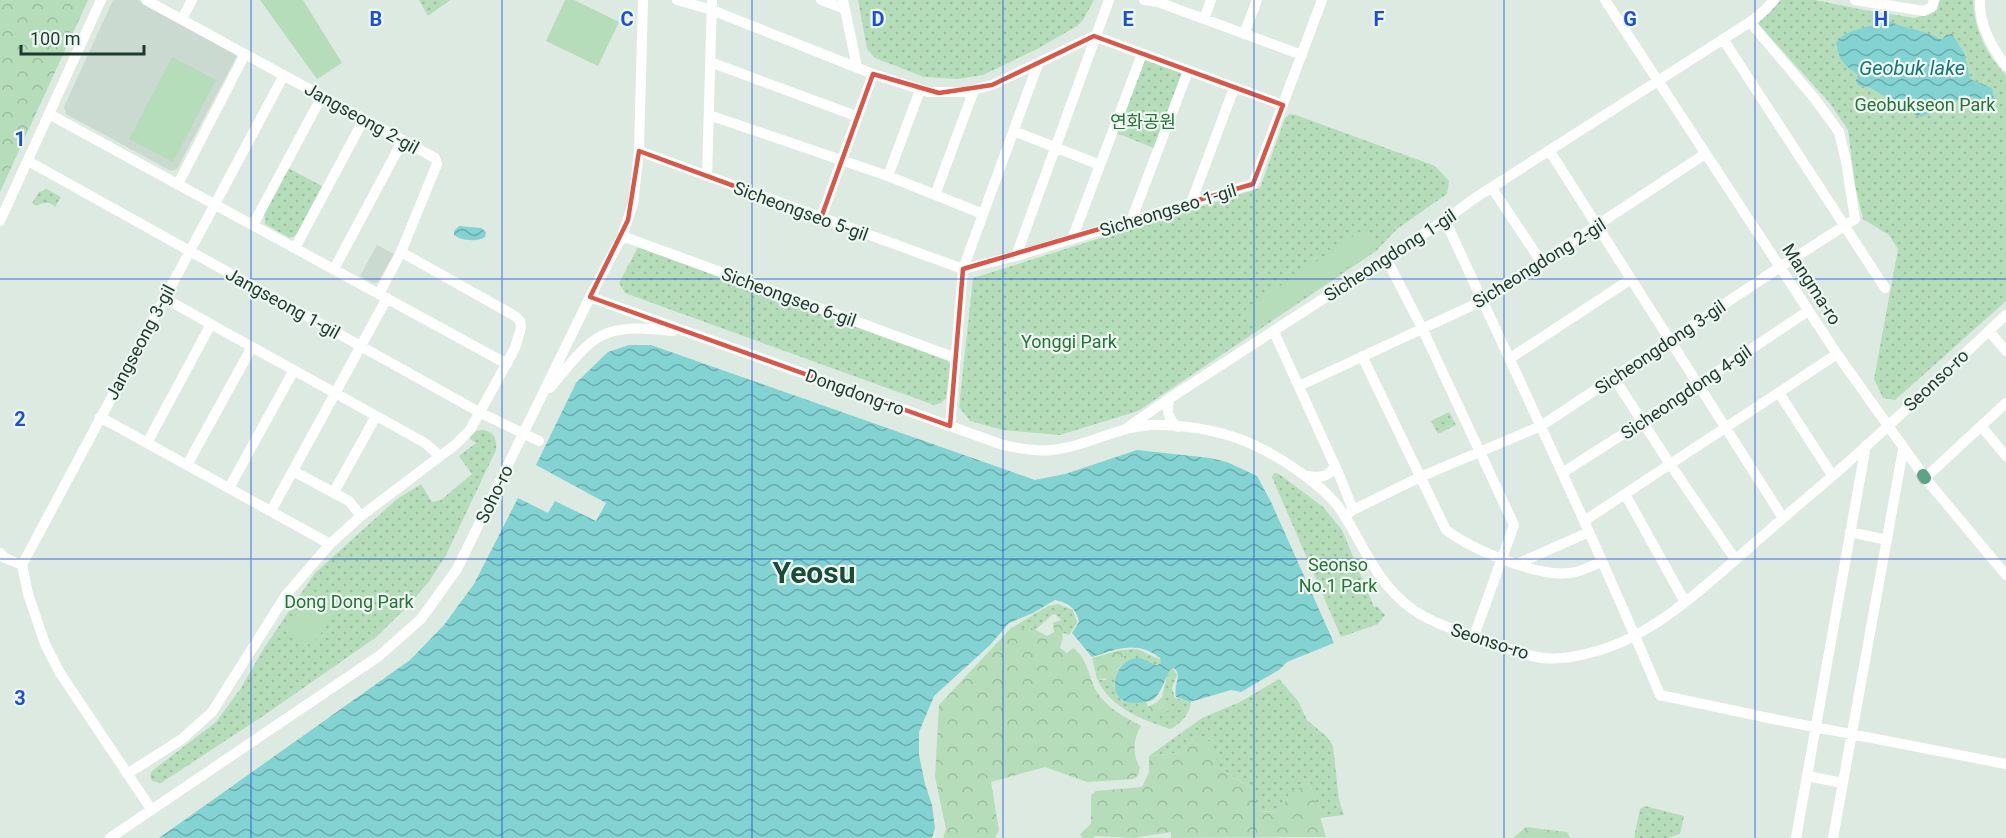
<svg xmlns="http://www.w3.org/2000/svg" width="2006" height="838" font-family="Roboto,'Noto Sans KR',sans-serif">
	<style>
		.built { fill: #cbdad1 }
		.green { fill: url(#green-dots) }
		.forest { fill: url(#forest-crowns) }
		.pitch { fill: #b5ddb9 }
		.water { fill: url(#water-waves) }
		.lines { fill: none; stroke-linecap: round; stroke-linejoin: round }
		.major-casing { stroke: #bcc4c0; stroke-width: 14 }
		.minor { stroke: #fff; stroke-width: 10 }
		.major { stroke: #5fa286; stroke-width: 12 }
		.marked { fill: none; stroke: #d75748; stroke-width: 4.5; stroke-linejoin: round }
		.grid { fill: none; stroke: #1d4ed8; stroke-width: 1.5; stroke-opacity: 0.55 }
		.labels { text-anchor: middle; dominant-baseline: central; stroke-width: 4.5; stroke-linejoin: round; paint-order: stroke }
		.park-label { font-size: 18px; fill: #277238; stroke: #eef7f1 }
		.street-label { font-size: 18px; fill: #1e3a2e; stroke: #eef7f1 }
		.water-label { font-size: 20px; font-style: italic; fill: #177778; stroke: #eef7f1 }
		.town-label { font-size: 30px; font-weight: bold; fill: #1a4c38; stroke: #eef7f1 }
		.grid-label { font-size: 20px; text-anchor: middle; font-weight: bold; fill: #1d4ed8; stroke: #eef7f1; stroke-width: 4.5; stroke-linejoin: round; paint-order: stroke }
	</style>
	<defs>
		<pattern id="green-dots" width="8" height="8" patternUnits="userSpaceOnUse" patternTransform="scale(1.5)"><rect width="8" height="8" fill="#b5ddb9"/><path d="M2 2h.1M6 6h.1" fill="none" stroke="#9bbe9f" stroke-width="1.8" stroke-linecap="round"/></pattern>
		<pattern id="forest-crowns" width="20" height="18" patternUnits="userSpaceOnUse" patternTransform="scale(1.5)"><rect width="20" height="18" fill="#b5ddb9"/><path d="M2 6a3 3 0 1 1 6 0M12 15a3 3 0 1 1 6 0" fill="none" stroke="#9bbe9f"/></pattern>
		<pattern id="water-waves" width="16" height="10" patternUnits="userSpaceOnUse" patternTransform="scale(1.5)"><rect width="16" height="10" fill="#82d3d2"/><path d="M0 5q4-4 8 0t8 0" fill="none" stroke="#6aacab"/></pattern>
	</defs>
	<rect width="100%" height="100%" fill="#ddeae2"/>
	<!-- built -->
	<path class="built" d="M113 0H138L234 51 237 56 177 169 171 171 66 114 64 107Z
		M377 245 394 254 378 282 374 283 360 276Z"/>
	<!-- green -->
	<path class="green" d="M419 0H450L428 16Z
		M858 0H1094L1083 20 1077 26 1039 48 983 75 958 79 924 77 875 58 867 49Z
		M1781 0H1815L1859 9 1915 18 1937 10 1940 0H1973C1974 28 1986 55 2006 75V301L1895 400 1883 398 1874 379 1898 249 1889 235 1863 219 1855 185 1848 130 1829 102 1758 24Z
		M1147 59 1180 71 1182 75 1154 148 1116 133 1143 62Z
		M1290 114 1296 115 1435 166 1449 181 1447 194 1397 229 1376 251 1138 411 1060 435 1003 430 970 421 959 407 973 278 1260 188 1285 118Z
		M288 168 322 186 296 235 290 238 265 224 264 213Z
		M47 189 61 197 55 207C50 202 45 201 36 206L32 203 39 192Z
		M638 247 946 360 951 364 946 398 941 403 934 405 625 293 619 283Z
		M1449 412 1456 425 1438 434 1431 421Z
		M482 430C494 431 497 438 496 450L446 555 428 583 407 607 375 638 263 716 161 783 152 781 150 776 152 771 216 722 241 688 264 648 315 573 397 499 421 484 432 502 441 500 472 474 459 456 476 443 468 437 476 431Z
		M1274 473 1279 474 1323 507 1342 530 1374 607 1377 606 1385 615 1378 624 1341 637 1272 477Z
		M1058 604 1073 610 1077 623 1069 635 1061 632V620L1055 614 1052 615 1035 630 1010 629 1048 606Z
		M1137 649 1161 660V663L1155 665 1138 658 1117 673 1114 685 1121 700 1132 703 1146 702 1149 708 1163 699 1162 697 1167 676 1170 669 1174 670 1177 675 1172 688 1175 698 1191 702C1189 716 1181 723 1170 729 1142 719 1111 709 1097 679L1105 680 1114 671 1121 667 1125 653 1121 650Z
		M1279 679 1298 701 1307 720 1327 737 1333 746 1339 800 1344 815 1320 818 1310 783 1281 812 1255 811 1256 791 1218 767 1193 740 1178 753 1149 756 1202 718 1240 702Z
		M1645 806 1684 816 1680 834 1668 838H1634L1640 809Z"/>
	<!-- forest -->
	<path class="forest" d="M0 0H88L0 192Z
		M1061 620 1063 638 1060 648 1067 653 1073 648C1088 658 1088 677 1097 692 1107 708 1125 717 1141 726 1133 739 1132 754 1140 768L1138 775 1134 779 1087 782 1045 767 991 782 999 830 995 838H943L946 829 935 777 939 705 1010 629 1032 628 1047 636 1054 632 1053 623Z
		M1121 650 1125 653 1121 667 1114 671 1109 678 1097 679 1092 658Z
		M1162 697 1168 703V711L1154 719 1147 714 1149 706 1156 703Z
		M1193 740 1212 741 1218 767 1256 791V811L1281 812 1289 793 1310 783 1326 837 1171 838V832L1133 838 1095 836 1093 838H1082L1080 834 1091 824V795L1096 791 1142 787 1149 772V756L1178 753Z
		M1526 827 1567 832 1570 838H1513Z"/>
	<!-- pitch -->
	<path class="pitch" d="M260 0H303L342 63 317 79Z
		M565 0H574L619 22 598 66 546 41Z
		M172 57 216 80 173 162 129 139Z
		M1364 229 1377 247 1258 328 1245 310Z
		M313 590 339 609 311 646 285 627Z"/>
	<!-- water -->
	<path class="water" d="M1889 21C1905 29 1926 30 1942 40L1946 35 1952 34 1964 53 1970 79 1992 88 1994 99 1987 102 1965 95 1950 106 1920 117 1914 114 1913 106C1895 106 1883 94 1868 87 1864 86 1861 86 1858 85L1856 81 1858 75 1846 66 1840 58 1836 43C1848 26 1874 28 1889 21Z
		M459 226 481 228 486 232 485 237C477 242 462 241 454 235V231Z
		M629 345H651L1035 480 1065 474 1137 450 1210 458 1227 462 1257 476 1271 502 1334 643 1287 662 1279 670 1241 692 1231 690 1190 702 1176 697C1173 684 1183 676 1174 668L1170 670C1165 678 1162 692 1154 699 1149 702 1141 703 1135 703 1102 703 1114 657 1139 658 1146 659 1151 664 1157 665L1161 663 1160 658C1136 640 1118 649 1092 657L1072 633 1079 622C1076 608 1069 603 1055 600L1033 613 1009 623 990 645 934 696 919 732V755L925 784 932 805 935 828 932 838H159L410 660 444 625 474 584 518 498 548 513 555 501 596 521 606 503 536 465 576 383 608 352Z"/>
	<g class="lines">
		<!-- major casing -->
		<g class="major-casing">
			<path id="major" d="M1923 475 1925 478"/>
		</g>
		<!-- minor -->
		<path class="minor" d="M677 0 712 10 873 74 929 92H965L992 85 1094 36 1283 105
			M821 0 843 8
			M843 0 857 67
			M1144 0 1158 2 1302 55
			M1605 0 1837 354 1923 475
			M1855 0 1924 11 1932 7 1934 0
			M1980 0C1979 24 1992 48 2006 66
			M182 19 192 0
			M1204 19 1211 0
			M1244 34 1257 0
			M1723 39 1885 288
			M710 62 856 116
			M49 114 507 364
			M709 115 888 176 983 214
			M1014 131 1100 165
			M1549 150 1783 518
			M639 151 963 269
			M28 161 481 413 539 441
			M707 176 712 0
			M888 176 920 90
			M178 184 245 54
			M1492 188 1542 263
			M935 195 974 90
			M1191 203 1234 88
			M821 218 873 74
			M1445 220C1518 378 1593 535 1660 695L1778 720 2006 764
			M0 221 101 0
			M1131 221 1188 71
			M253 225 322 96
			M622 236 956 358
			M1072 239 1142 54
			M295 248 364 119
			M1016 256 1109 0
			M1386 258 1422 328 1514 525 1474 636
			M334 269 403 140
			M963 269 1016 256 1253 184 1322 0
			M379 294 401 252
			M590 297 1003 445C1019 448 1035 452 1052 450 1086 447 1118 426 1152 425 1181 424 1216 430 1242 440 1274 452 1327 486 1344 515 1366 550 1377 583 1412 609 1435 625 1464 633 1490 642 1507 648 1525 656 1543 658 1561 660 1580 656 1597 651 1659 634 1718 574 1766 533 1792 510 1819 488 1845 465 1900 417 1952 365 2006 315
			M164 298 425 443 440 456
			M1989 331 2006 351
			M1274 332 1340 477 1353 510 1349 513
			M1362 356 1446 530C1473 550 1537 577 1570 573 1580 572 1592 566 1601 562
			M1509 359 1631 279
			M1614 378 1670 464 1735 559
			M1299 386 1482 301 1705 154
			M550 388C564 372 584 343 603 335 625 325 650 329 673 331
			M1779 393 1832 475
			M1170 398C1165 410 1168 419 1178 427
			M2006 403 1925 478 2006 575
			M100 417 330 544
			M950 426 963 269 1038 64
			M1981 426 2006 456
			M1128 427 1170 398 1445 220 1475 198 1750 22 1765 10 1774 0
			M147 443 211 324
			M187 465 252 347
			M293 471 349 501 361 516
			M1562 473 1642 422 1808 311
			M1305 476C1318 477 1329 479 1335 465
			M229 488 294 370
			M334 492 376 416
			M1625 494 1685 602
			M1353 510 1420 477 1541 426 1780 267 1855 219 1846 161 1839 132 1815 99 1750 22
			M271 511 387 298
			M1584 521 1837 354
			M1850 532 1887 540
			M0 553 5 558 22 565
			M1517 564 1589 532
			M127 774 182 739 212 712 286 595 330 544 361 516 455 445 470 430 515 348 521 328 520 321 515 316 401 252 437 164 435 158 146 0
			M1807 776 1843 783
			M151 809 60 673 45 644 28 594 22 565 284 75
			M110 838 379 656 421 619 457 569 590 297 622 236 633 204 639 151 643 0
			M1796 838 1866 445
			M1833 838 1903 450"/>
		<!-- major -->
		<use href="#major" class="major"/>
	</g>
	<!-- marked area -->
	<path class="marked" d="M1094 36 1283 105 1253 184 963 269 950 426 590 297 628 220 639 151 821 218 873 74 939 93 992 85Z"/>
	<!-- grid -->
	<path class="grid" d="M251 0V838M502 0V838M752 0V838M1003 0V838M1254 0V838M1504 0V838M1755 0V838M0 279H2006M0 559H2006"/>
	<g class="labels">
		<!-- park labels -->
		<g class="park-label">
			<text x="1925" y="104">Geobukseon Park</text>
			<text x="1143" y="121">연화공원</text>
			<text x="1069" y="341">Yonggi Park</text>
			<text x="1338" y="564">Seonso<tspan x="1338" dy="21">No.1 Park</tspan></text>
			<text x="349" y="601">Dong Dong Park</text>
		</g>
		<!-- street labels -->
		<g class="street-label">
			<text transform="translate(362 118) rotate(29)">Jangseong 2-gil</text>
			<text transform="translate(1168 210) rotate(-17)">Sicheongseo 1-gil</text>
			<text transform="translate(801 211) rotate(20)">Sicheongseo 5-gil</text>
			<text transform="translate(1390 255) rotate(-33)">Sicheongdong 1-gil</text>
			<text transform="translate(1539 263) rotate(-32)">Sicheongdong 2-gil</text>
			<text transform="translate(1812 284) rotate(57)">Mangma-ro</text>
			<text transform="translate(789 297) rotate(20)">Sicheongseo 6-gil</text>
			<text transform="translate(283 303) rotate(29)">Jangseong 1-gil</text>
			<text transform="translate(140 342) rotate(-62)">Jangseong 3-gil</text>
			<text transform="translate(1660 347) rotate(-34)">Sicheongdong 3-gil</text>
			<text transform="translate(1936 380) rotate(-43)">Seonso-ro</text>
			<text transform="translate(855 392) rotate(20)">Dongdong-ro</text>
			<text transform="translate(1686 392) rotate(-34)">Sicheongdong 4-gil</text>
			<text transform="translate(494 494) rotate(-64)">Soho-ro</text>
			<text transform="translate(1490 641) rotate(18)">Seonso-ro</text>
		</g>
		<!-- water labels -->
		<g class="water-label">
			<text x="1912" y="68">Geobuk lake</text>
		</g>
		<!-- town labels -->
		<g class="town-label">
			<text x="814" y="572">Yeosu</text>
		</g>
	</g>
	<g class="grid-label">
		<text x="376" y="26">B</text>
		<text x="627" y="26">C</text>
		<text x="878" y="26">D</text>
		<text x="1128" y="26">E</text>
		<text x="1379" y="26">F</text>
		<text x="1630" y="26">G</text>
		<text x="1881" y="26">H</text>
		<text x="20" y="146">1</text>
		<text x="20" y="426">2</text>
		<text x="20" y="705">3</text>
	</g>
	<!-- scale -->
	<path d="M21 45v9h123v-9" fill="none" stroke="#1e3a2e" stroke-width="3"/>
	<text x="30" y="45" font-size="18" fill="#1e3a2e" stroke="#eef7f1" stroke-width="4.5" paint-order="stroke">100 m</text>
</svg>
